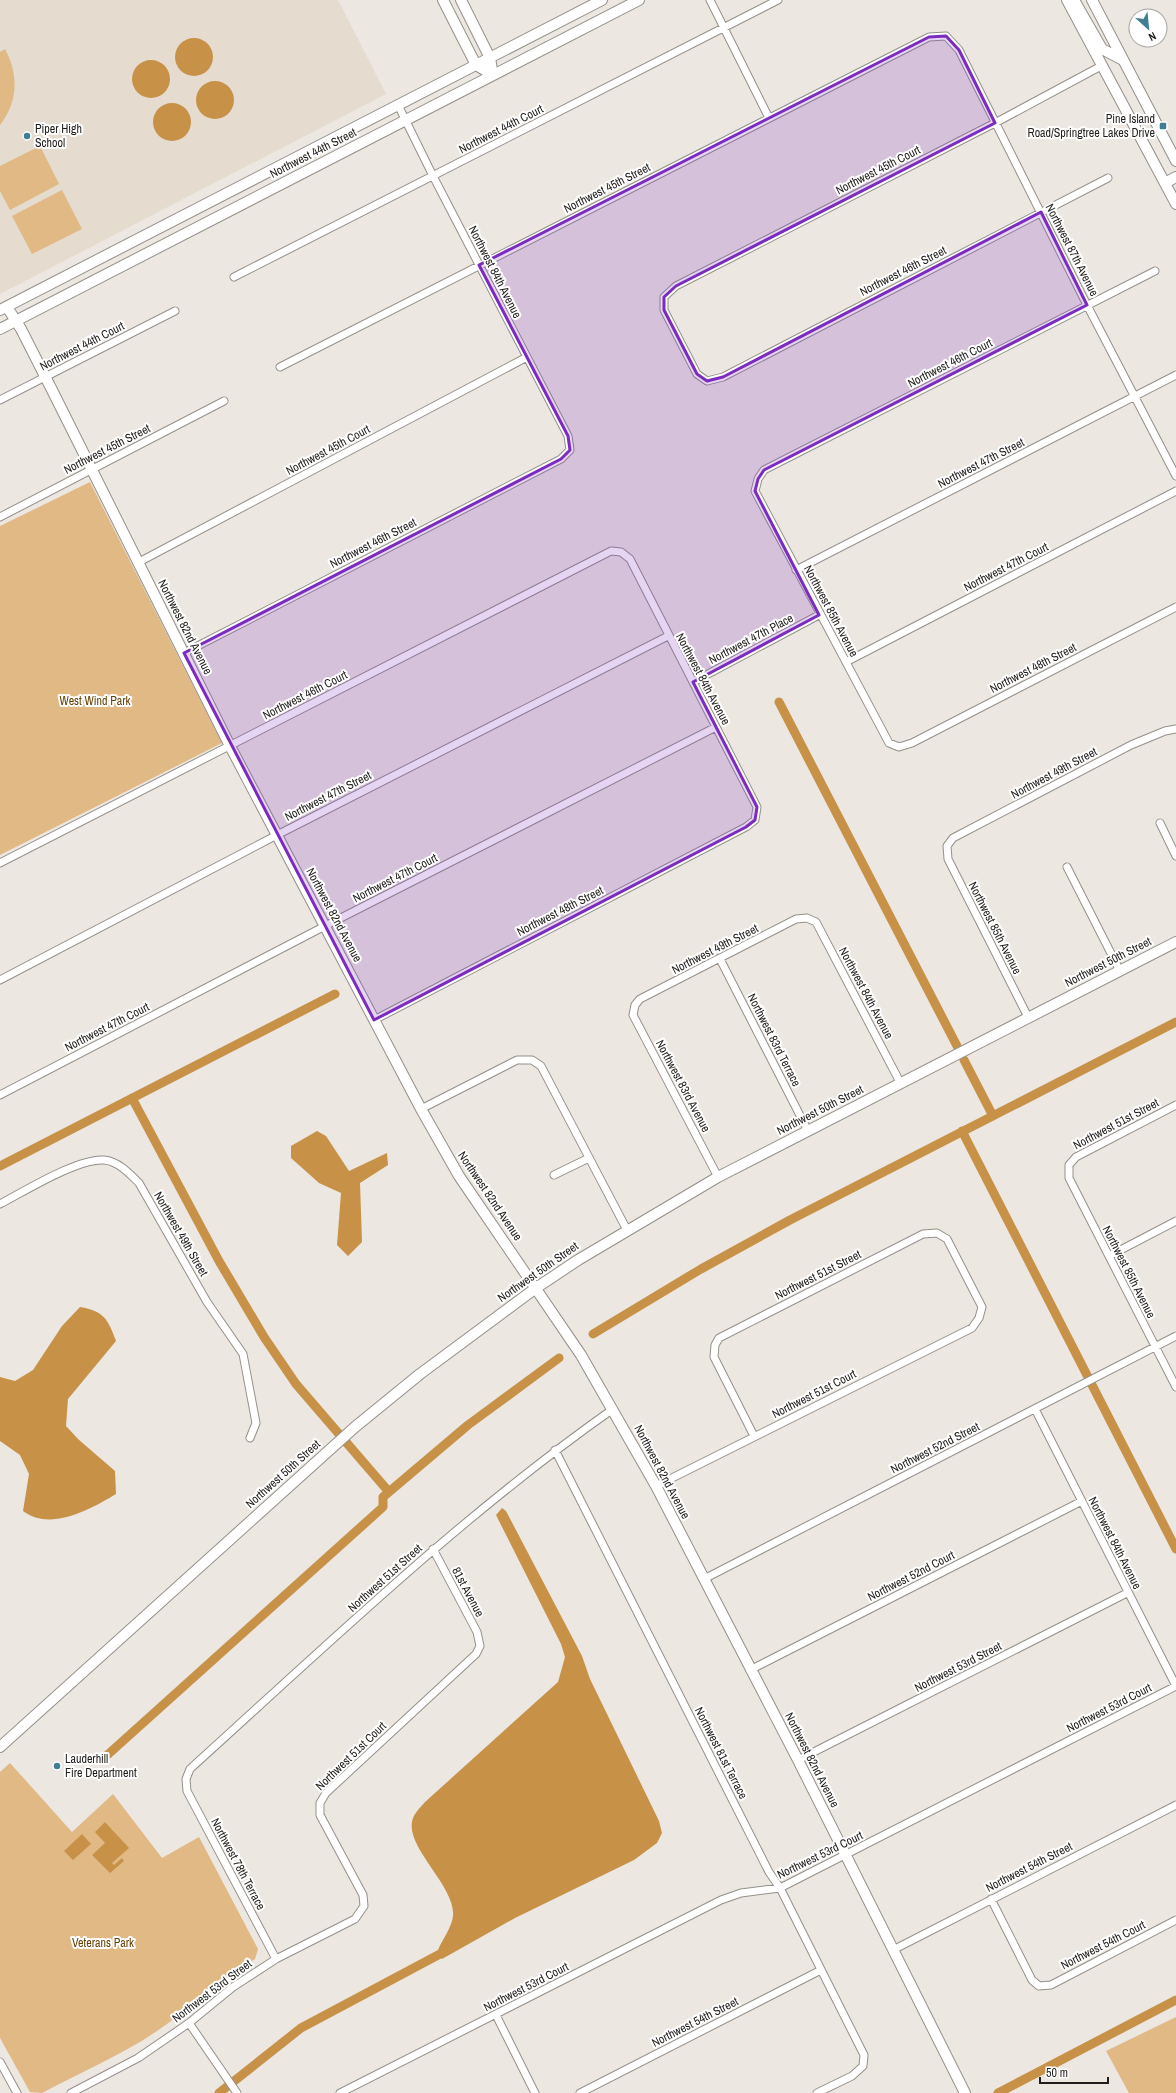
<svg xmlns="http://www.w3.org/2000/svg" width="1176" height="2093" font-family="'Archivo Narrow',sans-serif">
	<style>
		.built { fill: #e5dbce }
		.green { fill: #e1b985 }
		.water { fill: #c79248 }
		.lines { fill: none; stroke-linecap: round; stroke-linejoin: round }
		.canal { stroke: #c79248; stroke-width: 9 }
		.street-casing { stroke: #94908a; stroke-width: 9 }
		.secondary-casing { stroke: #94908a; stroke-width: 12 }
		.street { stroke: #fff; stroke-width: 7 }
		.secondary { stroke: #fff; stroke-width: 10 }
		.marked { fill: #7b2cbf; fill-opacity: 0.2; stroke: #7b2cbf; stroke-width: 3; stroke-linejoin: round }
		.poi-dot { fill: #407e94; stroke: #fff; stroke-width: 1.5 }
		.labels { text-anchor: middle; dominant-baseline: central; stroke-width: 4; stroke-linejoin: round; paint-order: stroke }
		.poi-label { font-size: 12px; fill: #201e1c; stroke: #fff; text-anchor: start }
		.street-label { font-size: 12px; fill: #201e1c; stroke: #fff }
		.park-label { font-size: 12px; fill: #664205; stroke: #fff }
	</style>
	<rect width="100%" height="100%" fill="#ece7e0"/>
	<!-- built -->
	<path class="built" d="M0 0H338L386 94 0 294Z"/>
	<!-- green -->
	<path class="green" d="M5 49C19 75 18 102 0 125V52Z
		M40 146 59 184 10 210 0 191V166Z
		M62 190 82 229 32 254 12 216Z
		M90 482 222 743 0 855V526Z
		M10 1763 72 1832 113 1794 162 1858 199 1837 258 1949 255 1959C223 1978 196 2002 167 2024 129 2052 83 2071 42 2093L30 2092 0 2038V1772Z
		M1176 2017V2093H1129L1106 2051Z"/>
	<!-- water -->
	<path class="water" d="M175 57a19 19 0 1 1 38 0a19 19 0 1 1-38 0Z
		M132 79a19 19 0 1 1 38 0a19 19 0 1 1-38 0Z
		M196 100a19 19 0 1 1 38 0a19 19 0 1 1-38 0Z
		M153 122a19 19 0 1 1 38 0a19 19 0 1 1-38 0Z
		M317 1131 326 1136 349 1171 387 1153 388 1165 360 1183 362 1242 348 1256 337 1245 341 1193 319 1183 291 1158V1146Z
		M80 1307C104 1311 108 1319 116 1341L68 1399 66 1426 78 1439 115 1471 116 1494C91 1509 50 1532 23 1511L29 1474 20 1455 0 1441V1377L15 1381 33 1370 62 1326Z
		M502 1508 506 1511 582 1656 590 1679 659 1821 662 1833 657 1843 634 1860 515 1918 442 1959 438 1950C442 1940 452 1927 453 1916 456 1887 407 1849 412 1822 413 1814 420 1808 425 1802L558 1682 565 1657 561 1644 496 1515Z
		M105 1822 129 1848 112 1863 114 1865 122 1858 124 1861 110 1873 92 1855 105 1843 95 1832Z
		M82 1834 91 1844 73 1860 64 1851Z"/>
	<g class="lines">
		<!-- canal -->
		<path class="canal" d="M779 702 957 1046
			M964 1060 993 1116
			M132 1098 219 1261 264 1337 296 1384 389 1492
			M962 1131 1176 1549
			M0 1166 335 994
			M593 1334 701 1269 790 1220 1176 1022
			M104 1758 383 1507V1497L468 1425 559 1358
			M219 2093 301 2028 440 1954
			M998 2093 1176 2000"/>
		<!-- street casing -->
		<g class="street-casing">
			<path id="street" d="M710 0 769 118
				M1103 65 995 123 676 286 664 297V310L697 374 707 381 723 377 1108 178
				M1155 271 764 470 758 479 755 491 889 743 899 747 912 743 1176 607
				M234 277 778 0
				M280 367 929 37 946 36 959 50 1087 305 1176 476
				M0 400 175 311
				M0 517 224 401
				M139 562 527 357
				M796 570 1176 375
				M184 653 561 459 570 450 568 436 433 176 398 105
				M846 662 1176 491
				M693 682 819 615
				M1160 823 1176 856
				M0 863 611 551 621 552 630 559 757 807 755 820 746 827 374 1020
				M1067 867 1120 971
				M720 959 808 1131
				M0 980 277 835 668 636
				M1028 1017 948 859 947 846 953 838 1131 745 1165 731 1176 729
				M0 1095 325 926 716 727
				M1176 1105 1076 1157 1069 1165V1178L1176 1387
				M421 1109 517 1060H532L541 1066 627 1230
				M554 1175 589 1158
				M718 1177 633 1015 635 1005 640 999 796 919 807 918 816 922 901 1084
				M0 1204C25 1191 78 1158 104 1160 118 1161 130 1174 139 1183L207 1302 243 1354 256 1423 250 1438
				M1109 1256 1176 1221
				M1035 1409 1176 1686
				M555 1450 769 1872 780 1888 864 2055 863 2066 852 2076 817 2093
				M656 1486 972 1328 979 1318 982 1307 947 1239 937 1233 923 1234 719 1338 715 1345 714 1357 754 1436
				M704 1579 1176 1336
				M750 1670 1082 1501
				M798 1760 1127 1593
				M991 1899 1032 1980 1039 1986 1051 1985 1176 1920
				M893 1950 1176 1805
				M276 1959 187 1791 186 1779 190 1769C327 1645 461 1516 613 1409
				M496 2015 535 2093
				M189 2023 237 2093
				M0 2062 17 2093
				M71 2093 138 2058 189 2023 233 1987 276 1959 355 1919 364 1906 363 1895 320 1815V1803L326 1793 476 1654 480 1646 477 1632 433 1549
				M340 2093 721 1900 741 1893 780 1888 1176 1686
				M580 2093 821 1970"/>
		</g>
		<!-- secondary casing -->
		<g class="secondary-casing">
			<path id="secondary" d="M443 0 476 65 493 75
				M461 0 490 58 493 75
				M1067 0 1176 204
				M1074 0 1102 49 1123 60
				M1092 0 1176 161
				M1165 183 1176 177
				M7 307 21 329 51 388 230 746 421 1109 459 1176 581 1355 656 1486 798 1760 965 2093
				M0 310 602 0
				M0 329 639 0
				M0 1747 355 1427 420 1374 536 1288 578 1260 718 1177 1176 942"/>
		</g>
		<!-- street -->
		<use href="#street" class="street"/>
		<!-- secondary -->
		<use href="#secondary" class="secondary"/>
	</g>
	<!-- marked area -->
	<path class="marked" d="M946 36 959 50 995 123 676 286 664 297V310L697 374 707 381 723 377 1041 212 1087 305 764 470 758 479 755 491 819 615 693 682 757 807 755 820 746 827 374 1020 184 653 561 459 570 450 568 436 479 265 929 37Z"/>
	<!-- markers -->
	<g class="poi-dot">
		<rect x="1159" y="122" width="8" height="8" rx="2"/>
		<circle cx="27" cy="136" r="4"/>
		<circle cx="57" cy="1766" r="4"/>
	</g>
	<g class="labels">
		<!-- poi labels -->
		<g class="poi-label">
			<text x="1155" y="119" text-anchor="end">Pine Island<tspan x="1155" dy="14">Road/Springtree Lakes Drive</tspan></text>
			<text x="35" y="129">Piper High<tspan x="35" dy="14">School</tspan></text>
			<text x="65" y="1759">Lauderhill<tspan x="65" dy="14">Fire Department</tspan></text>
		</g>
		<!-- street labels -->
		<g class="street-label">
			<text transform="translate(501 129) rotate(-27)">Northwest 44th Court</text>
			<text transform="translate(313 153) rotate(-27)">Northwest 44th Street</text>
			<text transform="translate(878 170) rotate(-27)">Northwest 45th Court</text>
			<text transform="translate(607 188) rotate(-27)">Northwest 45th Street</text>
			<text transform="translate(1072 250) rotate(63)">Northwest 87th Avenue</text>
			<text transform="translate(903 271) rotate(-27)">Northwest 46th Street</text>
			<text transform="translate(495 272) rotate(63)">Northwest 84th Avenue</text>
			<text transform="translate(82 346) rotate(-27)">Northwest 44th Court</text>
			<text transform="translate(950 363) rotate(-27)">Northwest 46th Court</text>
			<text transform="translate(107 449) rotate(-27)">Northwest 45th Street</text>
			<text transform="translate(328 450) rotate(-28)">Northwest 45th Court</text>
			<text transform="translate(981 463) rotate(-27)">Northwest 47th Street</text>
			<text transform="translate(373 543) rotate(-27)">Northwest 46th Street</text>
			<text transform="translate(1006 567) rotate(-27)">Northwest 47th Court</text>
			<text transform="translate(831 611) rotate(62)">Northwest 85th Avenue</text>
			<text transform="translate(185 627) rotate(63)">Northwest 82nd Avenue</text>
			<text transform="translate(751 639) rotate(-28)">Northwest 47th Place</text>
			<text transform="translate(1033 668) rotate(-27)">Northwest 48th Street</text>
			<text transform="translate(703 679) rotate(62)">Northwest 84th Avenue</text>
			<text transform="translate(305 695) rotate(-27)">Northwest 46th Court</text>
			<text transform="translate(1054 773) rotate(-28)">Northwest 49th Street</text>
			<text transform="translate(328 796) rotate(-27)">Northwest 47th Street</text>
			<text transform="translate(395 878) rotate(-27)">Northwest 47th Court</text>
			<text transform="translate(560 911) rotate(-27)">Northwest 48th Street</text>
			<text transform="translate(334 915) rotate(62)">Northwest 82nd Avenue</text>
			<text transform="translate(995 928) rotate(63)">Northwest 85th Avenue</text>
			<text transform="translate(715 949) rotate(-27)">Northwest 49th Street</text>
			<text transform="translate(1108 962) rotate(-27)">Northwest 50th Street</text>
			<text transform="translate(866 993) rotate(62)">Northwest 84th Avenue</text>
			<text transform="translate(107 1027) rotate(-27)">Northwest 47th Court</text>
			<text transform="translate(774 1040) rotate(63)">Northwest 83rd Terrace</text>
			<text transform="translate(683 1086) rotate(62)">Northwest 83rd Avenue</text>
			<text transform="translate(820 1110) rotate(-27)">Northwest 50th Street</text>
			<text transform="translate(1116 1124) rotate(-28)">Northwest 51st Street</text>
			<text transform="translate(490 1196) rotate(56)">Northwest 82nd Avenue</text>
			<text transform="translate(181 1234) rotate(60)">Northwest 49th Street</text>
			<text transform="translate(538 1272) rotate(-35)">Northwest 50th Street</text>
			<text transform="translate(1129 1272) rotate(63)">Northwest 85th Avenue</text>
			<text transform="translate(818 1275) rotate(-27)">Northwest 51st Street</text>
			<text transform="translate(814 1394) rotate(-27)">Northwest 51st Court</text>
			<text transform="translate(935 1448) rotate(-27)">Northwest 52nd Street</text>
			<text transform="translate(662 1472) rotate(62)">Northwest 82nd Avenue</text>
			<text transform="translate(283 1474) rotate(-42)">Northwest 50th Street</text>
			<text transform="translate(1115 1543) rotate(63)">Northwest 84th Avenue</text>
			<text transform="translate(911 1576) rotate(-27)">Northwest 52nd Court</text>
			<text transform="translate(385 1578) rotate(-42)">Northwest 51st Street</text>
			<text transform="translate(468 1592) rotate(62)">81st Avenue</text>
			<text transform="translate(958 1667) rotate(-27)">Northwest 53rd Street</text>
			<text transform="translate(1109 1708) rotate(-27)">Northwest 53rd Court</text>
			<text transform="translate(721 1753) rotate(63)">Northwest 81st Terrace</text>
			<text transform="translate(351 1756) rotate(-44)">Northwest 51st Court</text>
			<text transform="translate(812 1760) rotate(63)">Northwest 82nd Avenue</text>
			<text transform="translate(820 1855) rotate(-26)">Northwest 53rd Court</text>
			<text transform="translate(238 1864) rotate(62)">Northwest 78th Terrace</text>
			<text transform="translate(1029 1867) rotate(-27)">Northwest 54th Street</text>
			<text transform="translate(1103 1945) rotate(-27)">Northwest 54th Court</text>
			<text transform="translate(526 1987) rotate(-27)">Northwest 53rd Court</text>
			<text transform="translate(212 1991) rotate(-37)">Northwest 53rd Street</text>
			<text transform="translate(695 2022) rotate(-27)">Northwest 54th Street</text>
		</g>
		<!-- park labels -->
		<g class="park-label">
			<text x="95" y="701">West Wind Park</text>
			<text x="103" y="1943">Veterans Park</text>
		</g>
	</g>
	<!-- north arrow -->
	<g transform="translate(1148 28) rotate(153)"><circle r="19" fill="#ffffff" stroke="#a6a5a4"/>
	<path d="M0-3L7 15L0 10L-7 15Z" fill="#407e94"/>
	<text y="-6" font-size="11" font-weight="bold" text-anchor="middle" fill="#201e1c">N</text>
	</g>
	<!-- scale -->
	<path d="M1040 2077v6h68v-6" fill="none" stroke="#201e1c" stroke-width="2"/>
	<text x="1046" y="2077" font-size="12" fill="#201e1c" stroke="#ffffff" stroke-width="3" paint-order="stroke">50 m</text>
</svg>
